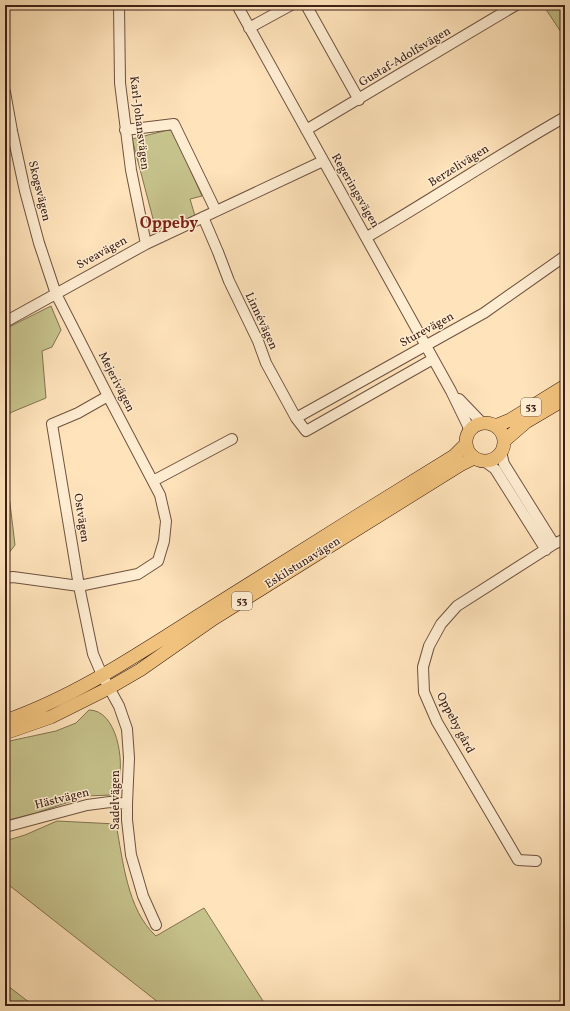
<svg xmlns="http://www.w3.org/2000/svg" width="570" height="1011" font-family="Vollkorn,serif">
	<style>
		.green { fill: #c6c28b; stroke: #827250 }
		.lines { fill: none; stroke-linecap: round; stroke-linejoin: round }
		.minor-casing { stroke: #6e523f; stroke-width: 12 }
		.major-casing { stroke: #3e2116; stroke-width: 14 }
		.minor { stroke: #ffedd2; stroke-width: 10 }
		.major { stroke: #f0c27d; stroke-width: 13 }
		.labels { text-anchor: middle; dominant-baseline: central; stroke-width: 3; stroke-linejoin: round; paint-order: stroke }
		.shield { fill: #ffedd2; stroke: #785e4e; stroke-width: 1 }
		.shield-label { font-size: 11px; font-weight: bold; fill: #3e2116 }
		.street-label { font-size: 12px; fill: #3e2116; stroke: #ffedd2 }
		.district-label { font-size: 16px; font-weight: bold; fill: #7a1f14; stroke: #ffedd2 }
	</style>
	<rect width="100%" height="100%" fill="#ffe3ba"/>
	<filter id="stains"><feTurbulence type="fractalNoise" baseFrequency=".005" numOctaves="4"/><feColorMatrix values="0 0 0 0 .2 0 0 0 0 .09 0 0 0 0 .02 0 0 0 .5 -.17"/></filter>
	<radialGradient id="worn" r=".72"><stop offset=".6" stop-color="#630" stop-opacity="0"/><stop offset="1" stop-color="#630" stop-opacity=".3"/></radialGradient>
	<!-- green -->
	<path class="green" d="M543 5H565V38Z
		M172 129 202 196 190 199 195 216 156 230 132 139Z
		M51 306 61 330 52 347 42 351 46 398 12 412 5 418V329Z
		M5 462 15 545 5 558Z
		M89 710C117 710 125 762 118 783 117 787 114 791 112 795L87 796 36 813 5 821V742L56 731 76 723Z
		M57 821 116 824C123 860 127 910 156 936L204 908 263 1001 256 1006H163L5 882V841L25 835Z
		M5 983 8 986 34 1006H5Z"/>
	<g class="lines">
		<!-- minor casing -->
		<g class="minor-casing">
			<path id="minor" d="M119 5 120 83 131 170 146 244
				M237 5 451 391 467 424 470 431
				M306 5 359 100
				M249 28 291 5
				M5 92 12 131 25 191 39 243 56 294 108 396 160 495 166 521 164 541 158 561 138 574 79 586 13 577 5 578
				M125 130 174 124 216 211
				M306 130 516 5
				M203 217 218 252 229 281 258 341 266 363 296 418 306 431 433 359
				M367 237C434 198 498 155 565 117
				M5 322 146 244 323 161
				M108 396 78 413 52 424 79 586 93 654 102 675 119 706 127 729 129 758 127 804V820L131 855 143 896 156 925
				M459 399 482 423
				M296 418 484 313 565 256
				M501 452 504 464 554 544
				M484 461 495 469 546 550
				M153 481 232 439
				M5 827 87 805 110 802 127 804
				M536 861 518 860 437 722 424 692 423 667 429 646 441 624 457 606 554 544 565 539"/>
		</g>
		<!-- major casing -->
		<g class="major-casing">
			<path id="major" d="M466 442a19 19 0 1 1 38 0a19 19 0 1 1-38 0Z
				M495 426 510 420 565 386
				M504 441 526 422 565 399
				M5 721C77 696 141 652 206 611 288 559 371 507 454 456L466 444
				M5 733 51 717 109 688 140 670 213 619 460 465 474 458"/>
		</g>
		<!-- minor -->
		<use href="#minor" class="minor"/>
		<!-- major -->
		<use href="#major" class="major"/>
	</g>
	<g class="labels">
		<!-- shield labels -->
		<g class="shield">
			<rect x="521" y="398" width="20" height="18" rx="3"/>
			<rect x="232" y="592" width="20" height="18" rx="3"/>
		</g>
		<g class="shield-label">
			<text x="531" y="407">53</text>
			<text x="242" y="601">53</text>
		</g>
		<!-- street labels -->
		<g class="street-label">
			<text transform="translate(405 57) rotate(-31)">Gustaf-Adolfsvägen</text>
			<text transform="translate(139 123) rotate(83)">Karl-Johansvägen</text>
			<text transform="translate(459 166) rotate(-32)">Berzelivägen</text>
			<text transform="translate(39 191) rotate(76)">Skogsvägen</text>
			<text transform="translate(355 191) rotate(60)">Regeringsvägen</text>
			<text transform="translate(102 253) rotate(-29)">Sveavägen</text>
			<text transform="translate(261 321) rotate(65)">Linnévägen</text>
			<text transform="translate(427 330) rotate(-29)">Sturevägen</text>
			<text transform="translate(116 382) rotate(63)">Mejerivägen</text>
			<text transform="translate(81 518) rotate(81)">Ostvägen</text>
			<text transform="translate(303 563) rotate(-32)">Eskilstunavägen</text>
			<text transform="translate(455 723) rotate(62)">Oppeby gård</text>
			<text transform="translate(62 799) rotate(-14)">Hästvägen</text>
			<text transform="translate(116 800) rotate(-90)">Sadelvägen</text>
		</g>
		<!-- district labels -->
		<g class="district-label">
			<text x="169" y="224">Oppeby</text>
		</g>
	</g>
	<!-- margin -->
	<rect width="570" height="1011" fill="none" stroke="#ffe3ba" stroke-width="20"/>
	<rect x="6" y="6" width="558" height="999" fill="none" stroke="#3e2116" stroke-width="2"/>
	<rect x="10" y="10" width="550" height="991" fill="none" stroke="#3e2116"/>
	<rect width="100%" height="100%" filter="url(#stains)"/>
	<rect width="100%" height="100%" fill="url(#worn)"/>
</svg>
